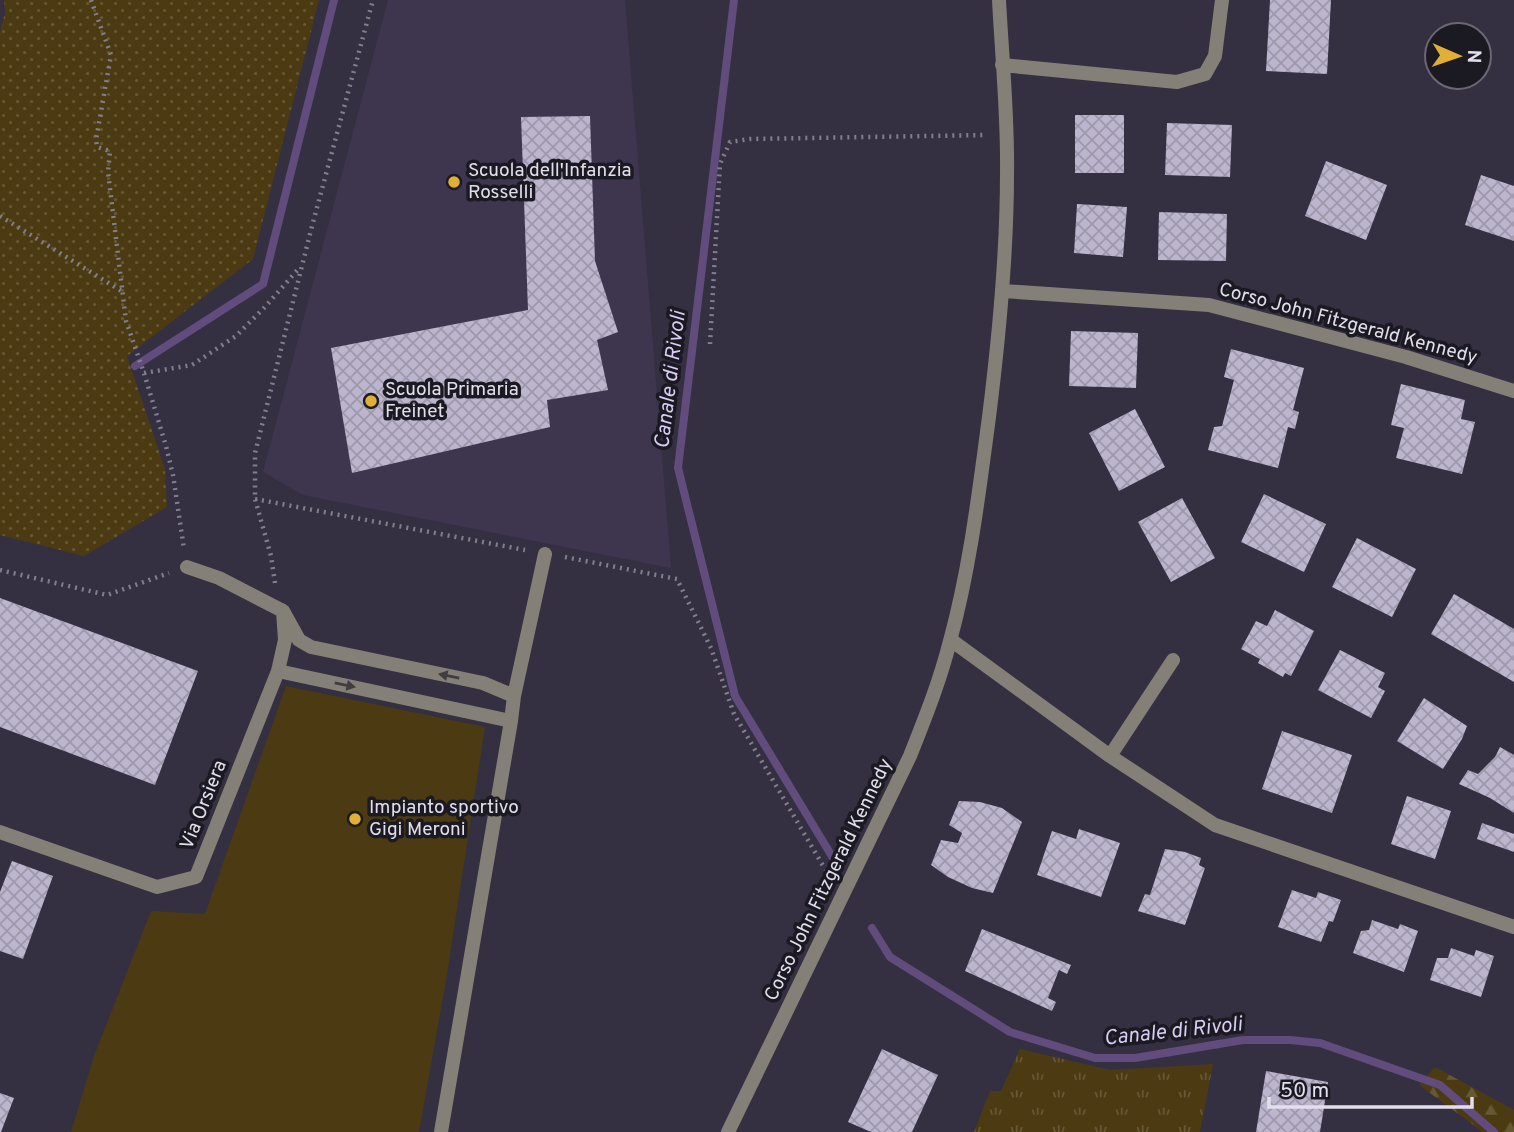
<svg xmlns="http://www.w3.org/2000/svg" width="1514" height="1132" font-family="Overpass,sans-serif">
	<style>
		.built { fill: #3e364f }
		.grass { fill: url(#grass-tufts) }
		.forest { fill: url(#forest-firs) }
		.park { fill: url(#park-dots) }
		.pitch { fill: #4c3b12 }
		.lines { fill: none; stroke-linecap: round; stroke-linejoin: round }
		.stream { stroke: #614c7d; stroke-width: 8 }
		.building { fill: url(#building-cross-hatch) }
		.path { stroke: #827e8e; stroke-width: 4.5; stroke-dasharray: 2 5; stroke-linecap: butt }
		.street { stroke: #858077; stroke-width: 14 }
		.oneway { fill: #403d40 }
		.poi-dot { fill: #e0b034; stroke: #1b1922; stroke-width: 2.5 }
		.labels { text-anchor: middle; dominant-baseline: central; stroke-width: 7; stroke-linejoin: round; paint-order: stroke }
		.poi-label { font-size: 19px; fill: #e2dfec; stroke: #1b1922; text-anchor: start }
		.street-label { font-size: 19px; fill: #e2dfec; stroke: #1b1922 }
		.water-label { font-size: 21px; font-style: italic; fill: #d8cdf4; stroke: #1b1922 }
	</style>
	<defs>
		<pattern id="grass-tufts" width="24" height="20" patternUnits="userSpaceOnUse" patternTransform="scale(1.75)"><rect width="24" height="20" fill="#4c3b12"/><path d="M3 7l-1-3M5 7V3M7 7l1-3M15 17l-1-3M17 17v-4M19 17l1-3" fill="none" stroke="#665735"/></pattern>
		<pattern id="forest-firs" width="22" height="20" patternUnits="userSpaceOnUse" patternTransform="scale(1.75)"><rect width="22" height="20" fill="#4c3b12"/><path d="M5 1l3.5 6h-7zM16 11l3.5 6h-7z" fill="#665735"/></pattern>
		<pattern id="park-dots" width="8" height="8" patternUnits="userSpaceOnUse" patternTransform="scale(1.75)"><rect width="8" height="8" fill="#4c3b12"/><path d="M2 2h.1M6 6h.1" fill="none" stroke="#665735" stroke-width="1.8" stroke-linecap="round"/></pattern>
		<pattern id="building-cross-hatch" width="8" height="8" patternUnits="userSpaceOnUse" patternTransform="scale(1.75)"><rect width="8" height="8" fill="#bcb5cd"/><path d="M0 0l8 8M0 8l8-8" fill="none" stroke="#9e98ac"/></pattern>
	</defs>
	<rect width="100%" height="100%" fill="#352f42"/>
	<!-- built -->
	<path class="built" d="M388 0H625L671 568 303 495 263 472Z"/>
	<!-- grass -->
	<path class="grass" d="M1020 1049 1110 1070 1213 1064 1200 1132H974L990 1091H1001Z"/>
	<!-- forest -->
	<path class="forest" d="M1435 1067 1514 1110V1132H1483L1419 1085Z"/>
	<!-- park -->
	<path class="park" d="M4 0H319L253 259 127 356 165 469 167 507 84 556 0 535V31L5 13Z"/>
	<!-- pitch -->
	<path class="pitch" d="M286 686 485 727 447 974 419 1132H71L94 1056 151 911 205 914Z"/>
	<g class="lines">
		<!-- stream -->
		<path class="stream" d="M734 0 678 468 735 696 833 858
			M135 366 263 284 334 0
			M872 928 890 957 1010 1032 1095 1058H1135L1243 1040H1290L1320 1043 1440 1085 1494 1132"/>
	</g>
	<!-- building -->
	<path class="building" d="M1270 0H1331L1327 74 1266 71Z
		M1075 115H1124V173H1075Z
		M590 116 595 261 618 332 597 340 608 390 547 400 550 427 352 473 331 348 528 310 521 117Z
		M1167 123 1232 125 1230 177 1165 175Z
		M1326 161 1387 185 1366 240 1305 216Z
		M1481 175 1514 186V241L1465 225Z
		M1077 204 1127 207 1123 257 1074 253Z
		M1159 212 1227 214 1226 261 1158 260Z
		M1071 331 1138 333 1136 388 1069 386Z
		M1231 349 1304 368 1293 410 1299 412 1295 429 1288 427 1278 468 1208 450 1214 427 1222 426 1234 380 1224 377Z
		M1401 384 1465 400 1461 419 1475 422 1462 474 1396 458 1404 428 1391 425Z
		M1135 409 1165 467 1119 491 1089 433Z
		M1264 494 1326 524 1304 572 1241 542Z
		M1182 498 1215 558 1171 582 1138 522Z
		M1357 538 1416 569 1392 617 1332 587Z
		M1454 594 1514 629V682L1431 634Z
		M0 598 198 671 155 785 0 727Z
		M1275 610 1314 631 1291 676 1285 673 1283 677 1258 663 1260 659 1241 649 1256 621 1267 626Z
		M1340 650 1385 673 1378 687 1385 691 1371 718 1318 690Z
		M1424 698 1467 726 1462 739 1443 769 1397 741Z
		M1282 731 1352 755 1332 813 1262 789Z
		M1500 747 1514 755V813L1490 798 1459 784 1468 770 1478 774 1495 757Z
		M1407 796 1451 811 1435 859 1391 844Z
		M959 801 980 802 1002 808 1022 822 993 893 972 888 948 877 931 865 941 840 958 843 962 833 949 825Z
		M1482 823 1514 834V852L1477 839Z
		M1079 829 1120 843 1101 897 1037 875 1052 831 1076 839Z
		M1165 849 1185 852 1201 858 1199 865 1205 868 1185 925 1138 911 1145 894 1150 895Z
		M12 861 53 876 23 959 0 951V892Z
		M1292 890 1316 898 1318 892 1341 900 1333 922 1329 921 1321 942 1278 927Z
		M1372 920 1398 929 1400 924 1418 931 1404 972 1353 953 1361 931 1369 930Z
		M982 929 1071 965 1067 974 1059 970 1048 998 1056 1002 1052 1011 965 971Z
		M1451 948 1474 956 1476 950 1494 956 1481 997 1430 980 1437 958H1448Z
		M882 1049 938 1075 912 1132H871L848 1122Z
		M1266 1071 1328 1082 1320 1132H1256Z
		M0 1093 14 1098 1 1132H0Z"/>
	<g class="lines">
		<!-- path -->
		<path class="path" d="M91 0 111 55 96 140 97 147 110 151 108 172 126 321 144 373 166 446 173 475 184 549
			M0 216 123 292
			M710 344 720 164 730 142 750 139 986 135
			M144 373 192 365 236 336 265 307 300 267
			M255 499 525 550
			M565 557 677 579 711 648 734 714 822 864 830 876
			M0 570 107 595 169 573
			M275 583 271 556 255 499V453L312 226 373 0"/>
		<!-- street -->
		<path class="street" d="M1002 65 1177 82 1205 74 1215 56 1222 0
			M1003 291 1209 305 1406 357 1514 391
			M187 567 219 578 283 611 299 640 311 647 483 683 514 696
			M951 640 1110 756 1215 825 1514 927
			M278 671 511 721
			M1110 756 1173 660
			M0 832 157 887 196 877 278 671 285 640 283 611
			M441 1132 511 721 514 696 545 554
			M728 1132 910 756C925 718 940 681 950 641 970 568 979 492 989 417 999 337 1007 255 1007 174 1008 116 1002 58 999 0"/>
	</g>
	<!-- one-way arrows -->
	<defs><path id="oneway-solid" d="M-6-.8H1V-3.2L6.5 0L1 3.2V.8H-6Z" transform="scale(1.75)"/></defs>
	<g class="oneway">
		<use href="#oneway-solid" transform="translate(449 676) rotate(-168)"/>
		<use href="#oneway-solid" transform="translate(345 685) rotate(12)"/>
	</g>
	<!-- markers -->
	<g class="poi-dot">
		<circle cx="454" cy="182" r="7"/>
		<circle cx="371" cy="401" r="7"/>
		<circle cx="355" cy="819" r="7"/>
	</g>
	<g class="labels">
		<!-- poi labels -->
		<g class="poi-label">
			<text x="468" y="171">Scuola dell'Infanzia<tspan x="468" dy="22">Rosselli</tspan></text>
			<text x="385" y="390">Scuola Primaria<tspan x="385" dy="22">Freinet</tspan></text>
			<text x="369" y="808">Impianto sportivo<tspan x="369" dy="22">Gigi Meroni</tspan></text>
		</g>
		<!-- street labels -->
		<g class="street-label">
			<text transform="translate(1348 324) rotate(15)">Corso John Fitzgerald Kennedy</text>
			<text transform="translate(204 805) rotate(-68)">Via Orsiera</text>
			<text transform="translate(829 880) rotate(-64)">Corso John Fitzgerald Kennedy</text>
		</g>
		<!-- water labels -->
		<g class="water-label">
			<text transform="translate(671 380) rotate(-83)">Canale di Rivoli</text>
			<text transform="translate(1173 1032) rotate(-6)">Canale di Rivoli</text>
		</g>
	</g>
	<!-- north arrow -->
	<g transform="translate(1458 56) rotate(92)"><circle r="33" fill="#1b1922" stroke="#6b6873" stroke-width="2"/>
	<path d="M0-5L12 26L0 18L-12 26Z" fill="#e0b034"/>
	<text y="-10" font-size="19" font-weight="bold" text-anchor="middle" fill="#e2dfec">N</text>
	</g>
	<!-- scale -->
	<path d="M1269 1097v10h203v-10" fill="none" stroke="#e2dfec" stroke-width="3.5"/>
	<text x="1280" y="1097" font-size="21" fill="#e2dfec" stroke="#1b1922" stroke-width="5" paint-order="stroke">50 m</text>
</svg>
